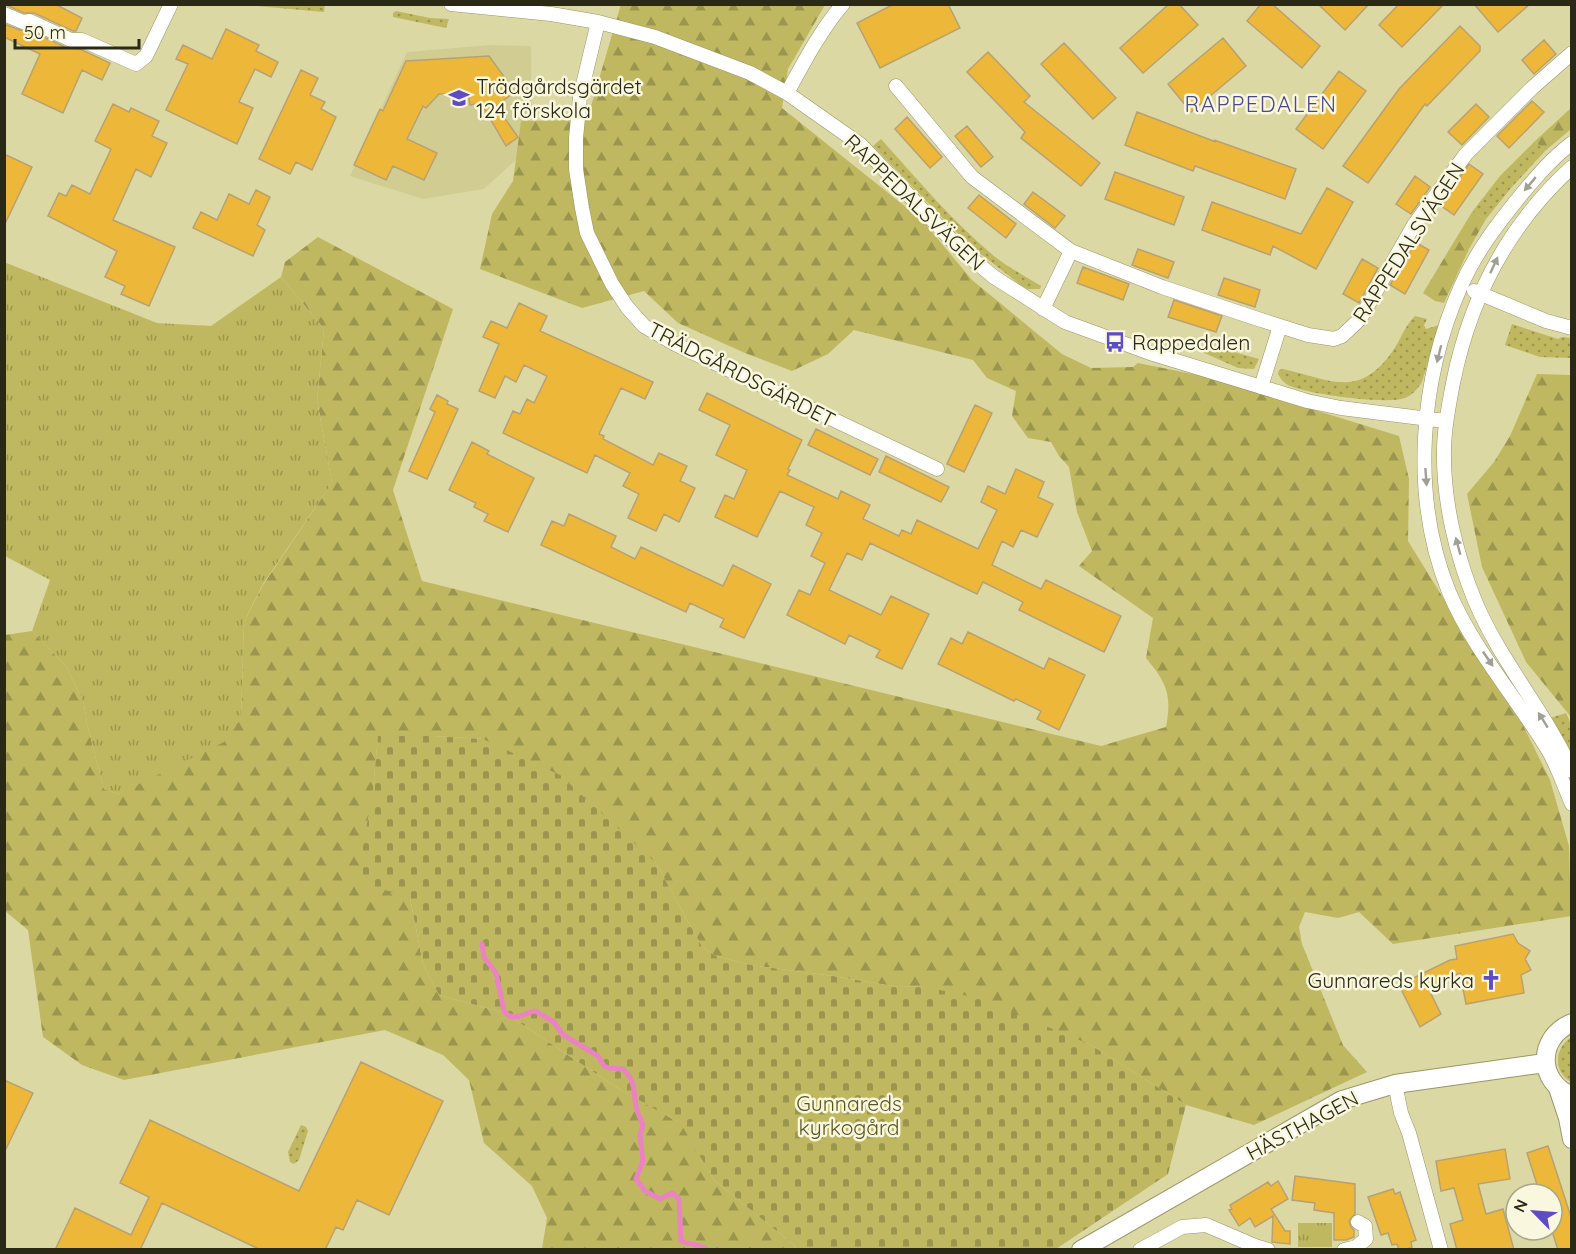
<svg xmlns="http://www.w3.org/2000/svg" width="1576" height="1254" font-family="Quicksand,sans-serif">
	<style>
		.built { fill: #d1cd92 }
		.grass { fill: url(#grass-dots) }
		.forest { fill: url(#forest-firs) }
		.cemetery { fill: url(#cemetery-stones) }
		.park { fill: url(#park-tufts) }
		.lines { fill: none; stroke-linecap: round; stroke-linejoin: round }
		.stream { stroke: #eb82c1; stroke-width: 5 }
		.building { fill: #edb839; stroke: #b7a173; stroke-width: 1.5 }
		.minor-casing { stroke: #999665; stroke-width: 15 }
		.tertiary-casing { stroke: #999665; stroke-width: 20 }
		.minor { stroke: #fff; stroke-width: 14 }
		.tertiary { stroke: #fff; stroke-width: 18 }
		.oneway { fill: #9f9f96 }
		.labels { text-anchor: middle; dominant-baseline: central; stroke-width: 5; stroke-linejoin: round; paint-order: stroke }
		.poi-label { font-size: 21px; fill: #2a2915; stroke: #f9f7de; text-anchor: start }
		.street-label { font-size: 21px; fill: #2a2915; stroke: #f9f7de }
		.park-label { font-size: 21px; fill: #5b5623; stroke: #f9f7de }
		.neighbourhood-label { font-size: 22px; letter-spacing: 1.5px; fill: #4d4988; stroke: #f9f7de }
	</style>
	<defs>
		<pattern id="grass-dots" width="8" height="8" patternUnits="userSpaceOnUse" patternTransform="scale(1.5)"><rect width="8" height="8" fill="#bfb860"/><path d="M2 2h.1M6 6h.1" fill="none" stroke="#9b964e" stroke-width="1.8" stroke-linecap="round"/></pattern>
		<pattern id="forest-firs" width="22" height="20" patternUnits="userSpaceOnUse" patternTransform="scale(1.5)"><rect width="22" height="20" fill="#bfb860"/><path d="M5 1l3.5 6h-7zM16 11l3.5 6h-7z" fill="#9b964e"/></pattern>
		<pattern id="cemetery-stones" width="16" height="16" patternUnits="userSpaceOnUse" patternTransform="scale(1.5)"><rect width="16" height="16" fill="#bfb860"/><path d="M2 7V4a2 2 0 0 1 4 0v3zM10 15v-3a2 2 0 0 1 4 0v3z" fill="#9b964e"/></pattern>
		<pattern id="park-tufts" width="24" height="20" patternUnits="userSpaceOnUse" patternTransform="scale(1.5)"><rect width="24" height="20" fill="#bfb860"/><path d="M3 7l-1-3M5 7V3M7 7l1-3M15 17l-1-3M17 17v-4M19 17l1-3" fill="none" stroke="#9b964e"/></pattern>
	</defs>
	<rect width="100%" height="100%" fill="#dbd8a4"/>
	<!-- built -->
	<path class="built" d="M490 45 531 46 532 145 484 189 423 199 350 176 407 52Z"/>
	<!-- grass -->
	<path class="grass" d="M325 4 324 12 247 5V4Z
		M396 11 430 18 449 19 446 28 393 17V13Z
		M881 139C917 179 952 221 994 256 1009 268 1025 276 1041 286L1040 289H1028L1021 285 969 245 873 146Z
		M1535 141 1545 151 1511 188 1486 219 1472 212 1500 176Z
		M1415 316 1427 319 1424 325 1426 329 1439 325 1422 382C1418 389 1412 395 1405 398 1386 405 1306 394 1288 385 1283 382 1281 379 1278 374L1279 370 1283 369C1329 379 1358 400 1392 352 1400 341 1405 325 1415 316Z
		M1512 324 1558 339 1562 337 1571 338V358L1540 357 1505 345Z
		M1206 344 1259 359 1254 369 1238 368 1202 352Z
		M1566 713 1571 724V755L1550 718Z
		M1571 1037V1082C1553 1071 1554 1049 1571 1037Z
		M301 1125 306 1127 308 1131 299 1160 294 1164 290 1162 288 1152Z"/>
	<!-- forest -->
	<path class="forest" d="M621 4 825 5 788 69 782 108 922 220 972 280 1062 354 1091 368 1133 367 1138 363 1207 377 1399 436 1409 479 1408 541 1471 643 1515 709 1550 780 1569 846 1571 916 1393 944 1359 912 1338 918 1305 912 1299 927 1302 944 1343 1045 1367 1072 1254 1125 1186 1105 1089 1044 921 986 899 987 833 976 751 965 716 956 702 947 656 863 483 739 434 736 378 737 373 789 410 898 423 964 439 995 505 1013 616 1087 682 1124 714 1180 794 1245 796 1250 542 1249 547 1218 532 1186 484 1143 469 1080 443 1055 385 1030 124 1080 82 1065 43 1037 28 930 5 911V635L32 631 66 666 84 704 87 724 104 789 119 794 241 718 244 622 263 585 332 483 317 400 324 329 281 277 285 262 318 237 453 309 393 490 422 581 1101 746 1166 727C1172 695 1167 683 1146 658L1153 618 1079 566 1092 551 1077 512 1069 467 1059 456 1051 442 1028 438 1012 416 1016 391 987 378 973 360 854 330 828 354 792 371 745 353 678 323 644 291 582 308 480 269 492 214 513 181 521 121 587 120Z
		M1571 108V129L1545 151 1535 141Z
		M1472 212 1486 219 1469 249 1444 303 1435 301 1423 293Z
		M1537 374 1571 375V717L1526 662 1482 567 1467 494 1494 462 1510 436Z"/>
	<!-- cemetery -->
	<path class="cemetery" d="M378 736H434L483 739 560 775 656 863 702 947 716 956 751 965 833 976 899 987 921 986 977 998 1089 1044 1186 1105 1168 1174 1056 1249H796L794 1245 714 1180 681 1124 616 1087 505 1013 439 995 423 964 410 898 357 881 373 789Z"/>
	<!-- park -->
	<path class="park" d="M4 262 157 323 211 326 281 277 324 329 317 400 332 483 263 584 244 622 241 718 224 742 119 794 104 789 87 724 84 704 66 666 32 631 50 580 5 556Z
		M1298 1223H1332V1247H1298Z"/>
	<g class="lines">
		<!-- stream -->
		<path class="stream" d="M482 944 484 957 496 973 504 1011C512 1023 524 1013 535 1011L554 1022 562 1034 598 1056 604 1066 609 1068 623 1069C636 1082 633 1089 636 1106 637 1112 640 1118 643 1125L640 1135 643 1161 636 1179 645 1191 660 1199 672 1193 679 1199 681 1241C691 1245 700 1244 708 1250"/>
	</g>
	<!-- building -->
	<path class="building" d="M4 4H55L82 18 76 31H73L34 13H24Z
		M894 4H948L960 28 880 68 857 23Z
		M1169 4H1179L1198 25 1143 73 1120 48Z
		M1261 4H1272L1320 46 1302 68 1247 21Z
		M1318 4H1369L1345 30Z
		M1399 4H1444L1402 47 1379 25Z
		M1474 4H1530L1498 32Z
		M4 24 20 30H29L67 48 80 49 110 63 102 80 82 70 63 113 22 94 40 54 4 37Z
		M1460 26 1480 46V51L1427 106 1425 104 1368 183 1343 166 1399 89Z
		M226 29 259 45 256 51 278 62 271 77 255 69 239 102 253 108 237 144 166 110 188 64 176 59 183 45 212 59Z
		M1223 38 1246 66 1191 112 1168 84Z
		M1544 40 1556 54 1534 74 1522 60Z
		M1064 43 1116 98 1093 119 1041 64Z
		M988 52 1030 96 1024 102 1100 163 1081 186 1021 138 1025 132 967 72Z
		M489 56 515 92 496 106 518 137 506 146 481 103 470 105 468 93 439 94 426 108 423 106 407 139 437 153 424 180 393 166 386 180 354 165 380 109 383 111 406 61Z
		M301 70 318 78 310 95 325 102 321 109 336 117 312 170 296 162 290 174 259 159Z
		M1339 71 1366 91 1323 149 1296 129Z
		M1532 101 1544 112 1509 148 1497 136Z
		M113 104 129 112 131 108 159 121 152 136 167 143 151 177 136 169 113 220 175 247 149 306 121 294 125 286 105 277 117 251 48 216 59 193 66 196 72 185 90 194 111 149 95 141Z
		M1476 104 1489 117 1462 145 1448 132Z
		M1137 112 1216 142 1214 140 1296 169 1285 199 1195 166 1193 171 1125 145Z
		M907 117 942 157 930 168 895 129Z
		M967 126 993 157 981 167 955 136Z
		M4 154 32 167 4 226Z
		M1469 164 1483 174 1454 215 1440 205Z
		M1115 172 1184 197 1174 225 1105 199Z
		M1415 176 1430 187 1411 214 1396 204Z
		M1327 188 1353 202 1316 269 1273 246 1270 255 1202 230 1212 202 1301 234Z
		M256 190 270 197 257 225 265 230 253 256 193 228 201 212 217 220 229 194 249 204Z
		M1033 192 1065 216 1055 228 1024 204Z
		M979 195 1016 224 1006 238 968 208Z
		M1415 242 1429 250 1405 294 1390 285Z
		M1138 249 1174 262 1168 278 1132 265Z
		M1362 259 1378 268 1359 303 1343 294Z
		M1083 267 1129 284 1123 300 1077 283Z
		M1224 278 1260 290 1255 307 1218 295Z
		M1174 300 1222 316 1216 332 1168 317Z
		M519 303 547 316 540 331 653 382 645 399 621 388 599 434 604 436 603 439 653 465 659 453 687 466 680 481 695 488 679 522 664 514 656 531 628 518 639 494 623 486 630 473 595 455 587 473 503 433 513 411 520 414 527 399 534 403 547 376 524 365 516 382 505 376 495 398 479 391 499 344 483 337 491 321 507 328Z
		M707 393 802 440 788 469 790 470 787 475 838 499 841 491 870 505 863 519 899 536 902 530 911 534 917 520 978 549 997 510 981 502 988 486 1005 494 1016 469 1044 482 1038 497 1053 504 1037 537 1021 530 1013 547 1002 541 992 565 1041 589 1046 580 1121 616 1104 652 1019 610 1023 602 983 582 977 594 870 543 862 560 847 553 829 590 881 615 891 596 929 614 902 669 876 657 880 650 849 635 845 644 787 615 799 590 810 595 825 563 811 556 822 533 806 525 814 507 780 491 757 537 715 517 725 495 734 499 747 470 716 455 730 425 699 410Z
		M437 395 448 401 447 404 458 409 427 479 409 471 435 412 430 409Z
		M975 405 992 413 964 472 947 464Z
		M816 429 878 459 870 475 808 445Z
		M472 442 489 451 487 454 534 478 508 532 484 521 488 514 474 507 476 503 449 490Z
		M886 456 949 487 941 502 879 472Z
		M569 514 616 536 611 547 635 559 641 547 723 586 733 565 771 584 744 638 720 627 724 619 690 603 686 612 541 545 552 521 564 526Z
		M968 632 1044 669 1049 658 1085 675 1059 730 1037 719 1041 711 1016 699 1014 701 938 664 951 638 962 644Z
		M1513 934 1518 943 1530 951 1525 959 1531 970 1521 975 1524 993 1466 1004 1460 973 1428 988 1441 1014 1420 1027 1399 985 1450 960 1457 959 1455 946Z
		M361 1062 443 1101 389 1215 357 1200 343 1230 336 1227 325 1250H261L162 1203 140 1250H55L75 1208 131 1235 149 1197 120 1183 150 1120 299 1191Z
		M4 1080 33 1093 4 1153Z
		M1548 1146 1572 1220V1250H1558L1552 1231V1194H1540L1527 1153Z
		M1505 1149 1510 1179 1478 1184 1486 1214 1503 1209 1514 1250H1457L1450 1224 1463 1220 1454 1188 1441 1191 1436 1161Z
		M1295 1176 1355 1184V1214L1349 1221 1351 1227 1354 1230V1237L1346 1240H1334V1213L1314 1210 1315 1203 1292 1200Z
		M1278 1181 1288 1199 1271 1209 1285 1231H1290V1244L1272 1242 1273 1216 1255 1227 1250 1218 1239 1226 1229 1210 1232 1209 1230 1205 1268 1182 1271 1186Z
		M1393 1189 1395 1194 1400 1192 1416 1240 1411 1242 1412 1247 1405 1250H1399L1397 1244 1392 1245 1388 1233 1381 1235 1368 1197Z"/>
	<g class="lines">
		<!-- minor casing -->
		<g class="minor-casing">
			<path id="minor" d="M451 4 551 14 598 22 655 37 750 73 787 93 861 145 959 248 994 277 1065 322 1150 353 1307 401 1341 408 1445 421
				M4 14 23 22 30 21 71 40H82L136 64 146 56 171 4
				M598 22 580 97 576 138V169L582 208 587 233 612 284 627 307 644 326 675 344 937 469
				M896 86 972 177 1071 251 1162 287 1255 318 1308 335 1334 339 1342 336 1360 319 1414 225 1466 154 1532 88 1572 53
				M787 93C804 62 820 31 843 4
				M1572 143C1552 158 1537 176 1521 195 1498 223 1476 252 1461 286 1420 378 1410 496 1449 592 1473 649 1516 697 1548 750 1558 767 1564 786 1572 804
				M1572 167C1507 226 1470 298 1453 383 1449 405 1444 427 1444 450 1443 500 1456 555 1475 601 1500 661 1545 711 1572 771
				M1474 291 1546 321 1572 328
				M1043 309 1071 251
				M1261 387 1280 326
				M1395 1084 1401 1113 1409 1133 1441 1250
				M1140 1250 1182 1227 1206 1225 1255 1246 1268 1250
				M1344 1250 1356 1247 1366 1239 1365 1226 1358 1222"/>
		</g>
		<!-- tertiary casing -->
		<g class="tertiary-casing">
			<path id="tertiary" d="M1572 1023C1537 1037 1537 1082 1572 1096
				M1558 1088 1568 1118 1572 1139
				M1081 1250 1342 1100 1395 1084 1545 1063"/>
		</g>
		<!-- minor -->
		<use href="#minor" class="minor"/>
		<!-- tertiary -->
		<use href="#tertiary" class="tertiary"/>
	</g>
	<!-- one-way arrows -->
	<defs><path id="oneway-solid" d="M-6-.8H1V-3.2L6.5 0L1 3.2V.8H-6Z" transform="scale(1.5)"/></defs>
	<g class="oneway">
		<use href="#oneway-solid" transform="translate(1530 184) rotate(130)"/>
		<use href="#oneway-solid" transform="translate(1494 265) rotate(-65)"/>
		<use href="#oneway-solid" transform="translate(1439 354) rotate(104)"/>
		<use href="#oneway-solid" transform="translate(1426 477) rotate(86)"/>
		<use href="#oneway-solid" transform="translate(1458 546) rotate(-105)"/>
		<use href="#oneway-solid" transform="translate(1488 659) rotate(56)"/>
		<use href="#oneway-solid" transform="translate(1543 720) rotate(-122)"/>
	</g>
	<!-- icons -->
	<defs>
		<g id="school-bare" transform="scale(1.62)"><path d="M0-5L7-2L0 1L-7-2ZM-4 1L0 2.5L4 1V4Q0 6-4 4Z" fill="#5d4cc5" stroke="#f9f7de" stroke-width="2.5" paint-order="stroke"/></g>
		<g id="bus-bare" transform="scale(1.62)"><path d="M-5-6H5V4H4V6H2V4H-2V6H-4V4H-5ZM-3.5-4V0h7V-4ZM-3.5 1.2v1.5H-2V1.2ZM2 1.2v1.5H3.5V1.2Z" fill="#5d4cc5" stroke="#f9f7de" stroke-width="2.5" paint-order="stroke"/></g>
		<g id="church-bare" transform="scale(1.62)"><path d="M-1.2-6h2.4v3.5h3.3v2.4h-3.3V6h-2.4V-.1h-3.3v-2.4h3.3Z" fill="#5d4cc5" stroke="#f9f7de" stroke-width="2.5" paint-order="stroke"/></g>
	</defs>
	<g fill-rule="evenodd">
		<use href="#school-bare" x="459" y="98"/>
		<use href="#bus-bare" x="1115" y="342"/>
		<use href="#church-bare" x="1491" y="980"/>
	</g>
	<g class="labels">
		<!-- poi labels -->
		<g class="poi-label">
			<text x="476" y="86">Trädgårdsgärdet<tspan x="476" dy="24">124 förskola</tspan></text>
			<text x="1132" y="342">Rappedalen</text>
			<text x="1474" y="980" text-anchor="end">Gunnareds kyrka</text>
		</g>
		<!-- street labels -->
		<g class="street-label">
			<text transform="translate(915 202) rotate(44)">RAPPEDALSVÄGEN</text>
			<text transform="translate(1408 242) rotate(-57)">RAPPEDALSVÄGEN</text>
			<text transform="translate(742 374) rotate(27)">TRÄDGÅRDSGÄRDET</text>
			<text transform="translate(1302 1125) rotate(-28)">HÄSTHAGEN</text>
		</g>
		<!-- park labels -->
		<g class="park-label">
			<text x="849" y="1103">Gunnareds<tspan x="849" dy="24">kyrkogård</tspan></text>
		</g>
		<!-- neighbourhood labels -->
		<g class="neighbourhood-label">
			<text x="1261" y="104">RAPPEDALEN</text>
		</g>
	</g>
	<!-- border -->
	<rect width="1576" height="1254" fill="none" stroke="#2a2915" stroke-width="12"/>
	<!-- north arrow -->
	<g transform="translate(1534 1212) rotate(295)"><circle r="28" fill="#f9f7de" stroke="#a6a58e" stroke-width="1.5"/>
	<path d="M0-4.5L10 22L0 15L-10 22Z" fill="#5d4cc5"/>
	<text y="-9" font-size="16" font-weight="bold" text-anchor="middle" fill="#2a2915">N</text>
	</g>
	<!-- scale -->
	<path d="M15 39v9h124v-9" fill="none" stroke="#2a2915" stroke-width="3"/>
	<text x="24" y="39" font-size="18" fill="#2a2915" stroke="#f9f7de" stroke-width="4.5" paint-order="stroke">50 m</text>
</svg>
